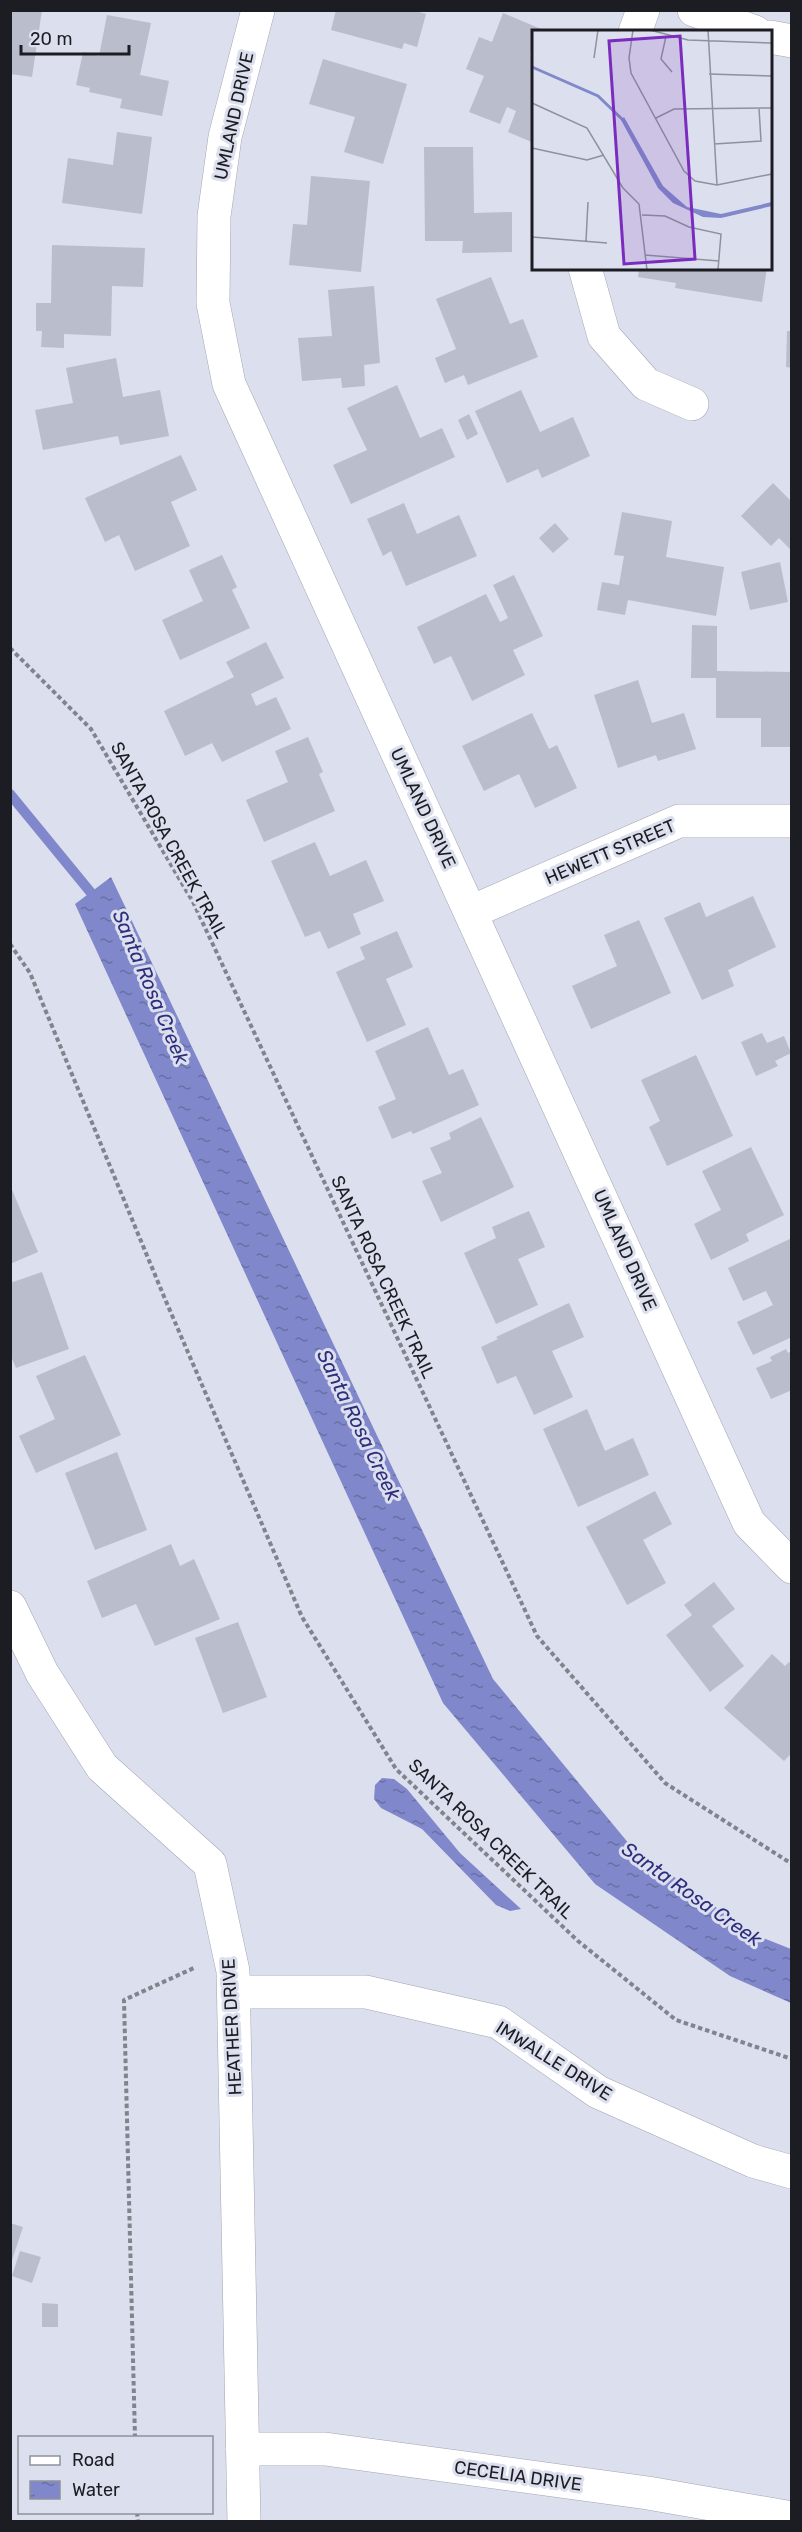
<svg xmlns="http://www.w3.org/2000/svg" width="802" height="2532" font-family="Rubik,sans-serif">
	<style>
		.water { fill: url(#water-ripples) }
		.lines { fill: none; stroke-linecap: round; stroke-linejoin: round }
		.stream { stroke: #8088cb; stroke-width: 10 }
		.building { fill: #babdcb }
		.minor-casing { stroke: #a3a5b3; stroke-width: 34 }
		.path { stroke: #81838d; stroke-width: 4; stroke-dasharray: 4.5 3; stroke-linecap: butt }
		.minor { stroke: #fff; stroke-width: 33 }
		.labels { text-anchor: middle; dominant-baseline: central; stroke-width: 6; stroke-linejoin: round; paint-order: stroke }
		.street-label { font-size: 18px; fill: #1c1d23; stroke: #dcdfed }
		.water-label { font-size: 20px; font-style: italic; fill: #2f2e7d; stroke: #dcdfed }
		.inset-river { fill: none; stroke: #8088cb; stroke-width: 3 }
		.inset-road { fill: none; stroke: #8f919c; stroke-width: 1.5 }
		.view { fill: #7b2cbf; fill-opacity: 0.15; stroke: #7b2cbf; stroke-width: 3 }
		.inset-edge { fill: none; stroke: #1c1d23; stroke-width: 3 }
	</style>
	<defs>
		<pattern id="water-ripples" width="26" height="14" patternUnits="userSpaceOnUse" patternTransform="scale(1.5)"><rect width="26" height="14" fill="#8088cb"/><path d="M2 4q2-2 4 0t4 0M15 11q2-2 4 0t4 0" fill="none" stroke="#686fa4"/></pattern>
	</defs>
	<rect width="100%" height="100%" fill="#dcdfed"/>
	<!-- water -->
	<path class="water" d="M111 877 493 1679 630 1845 753 1934 791 1949V2003L730 1976 595 1884 443 1703 75 904Z
		M382 1778 394 1779 407 1789 460 1853 521 1909 510 1911 496 1905 422 1829 381 1808 374 1799 375 1785Z"/>
	<g class="lines">
		<!-- stream -->
		<path class="stream" d="M10 794 92 894 96 904"/>
	</g>
	<!-- building -->
	<path class="building" d="M10 10H42L32 77 10 74Z
		M336 10H412L426 14 417 47 404 43 402 49 331 30Z
		M503 13 541 29 540 32H534V48L530 56 534 58V143L508 132 516 111 507 107 500 124 469 112 484 76 466 69 479 37 492 42Z
		M107 15 151 23 140 75 169 81 162 116 120 108 122 99 89 92 90 88 76 85 83 52 99 56Z
		M323 59 407 84 383 164 344 152 355 117 309 104Z
		M117 132 152 137 142 214 62 203 68 158 113 165Z
		M424 147H473L474 213 512 212V252L462 253 463 241H425Z
		M311 176 370 181 361 272 289 265 293 224 307 225Z
		M52 245 145 248 143 287 112 286 111 336 64 334V348L41 347 42 331H36V303H51Z
		M639 268H767L762 302 675 288 676 283 638 277Z
		M491 277 510 324 523 319 538 357 468 385 464 375 445 383 435 358 456 349 436 299Z
		M374 286 380 363 364 365 365 386 342 388 341 378 302 381 298 338 332 336 328 290Z
		M787 331H792V368L786 367Z
		M116 358 123 397 160 390 169 436 120 445 118 436 43 450 35 410 73 403 66 368Z
		M397 385 420 438 442 428 455 457 351 504 333 465 367 450 347 408Z
		M521 390 540 432 573 417 590 456 542 478 538 469 507 483 475 411Z
		M469 414 478 434 467 440 458 420Z
		M181 455 197 490 171 502 190 546 135 571 119 535 105 542 85 498Z
		M773 483 792 502V551L779 538 771 546 741 516Z
		M404 503 417 534 459 515 477 556 406 586 391 551 383 556 367 519Z
		M622 512 672 521 666 557 724 567 716 616 628 600 625 615 597 610 602 582 619 585 624 556 614 555Z
		M555 523 569 539 553 553 539 538Z
		M222 555 237 587 232 590 250 628 180 660 162 620 203 601 189 570Z
		M780 562 788 602 750 610 741 572Z
		M514 575 543 636 513 650 525 675 472 701 451 656 434 664 417 627 486 594 500 622 508 618 493 585Z
		M692 625 717 626V671L792 672V747H761V718H716V678H691Z
		M266 642 284 678 251 694 256 706 276 697 291 729 222 762 212 743 185 756 164 711 234 677 226 662Z
		M638 680 652 723 684 713 696 749 658 761 656 755 618 768 594 695Z
		M532 713 549 749 557 745 577 788 535 808 519 774 484 791 462 746Z
		M308 737 323 772 319 774 335 811 264 842 246 800 288 782 275 751Z
		M315 842 330 876 366 860 384 901 353 914 361 934 328 949 320 931 305 937 271 861Z
		M753 896 776 947 728 970 734 986 702 1000 664 918 700 902 706 917Z
		M639 920 671 993 591 1029 572 986 617 966 604 935Z
		M397 931 413 967 386 979 406 1025 367 1042 336 972 365 959 360 947Z
		M428 1027 449 1075 463 1069 479 1105 413 1134 411 1131 392 1139 378 1107 396 1099 375 1051Z
		M762 1033 767 1043 784 1036 791 1053 775 1061 778 1066 756 1076 741 1042Z
		M696 1055 733 1136 667 1166 649 1127 660 1121 641 1080Z
		M481 1117 514 1187 441 1222 422 1181 442 1173 430 1148 451 1139 449 1133Z
		M751 1147 784 1215 746 1234 749 1241 711 1260 694 1224 721 1210 702 1171Z
		M10 1185 38 1252 10 1264Z
		M529 1211 545 1247 518 1259 538 1305 496 1324 464 1253 496 1238 492 1227Z
		M792 1238V1337L753 1355 737 1322 773 1305 766 1291 743 1301 728 1268Z
		M42 1272 69 1349 16 1368 10 1354V1283Z
		M569 1303 584 1337 552 1351 573 1397 534 1415 516 1376 497 1384 481 1347 498 1339 496 1337Z
		M786 1349 788 1353 792 1351V1390L771 1399 756 1368 772 1361 770 1357Z
		M85 1355 121 1435 36 1473 19 1436 55 1419 36 1376Z
		M587 1409 605 1451 633 1438 649 1475 578 1507 543 1429Z
		M117 1452 147 1530 95 1550 65 1473Z
		M655 1491 672 1524 643 1540 666 1583 627 1605 586 1527Z
		M171 1544 180 1566 194 1559 220 1619 155 1646 136 1604 102 1618 87 1581Z
		M714 1582 735 1609 712 1626 744 1666 710 1692 666 1635 692 1615 684 1605Z
		M238 1622 267 1697 223 1713 195 1638Z
		M772 1654 785 1666 789 1662 792 1664V1753L784 1761 724 1708Z
		M10 2223 23 2227 11 2263H10Z
		M20 2251 41 2257 32 2283 12 2276Z
		M42 2303 58 2304V2327H42Z"/>
	<g class="lines">
		<!-- minor casing -->
		<g class="minor-casing">
			<path id="minor" d="M258 10 225 137 214 216 213 303 229 384 749 1523 792 1567
				M694 10 755 32
				M635 32 643 10
				M770 37 792 41
				M585 268 604 336 646 384 692 404
				M471 912 679 821H792
				M10 1607 42 1673 102 1767 210 1864 233 1971 244 2522
				M234 1992H366L498 2022 598 2092 753 2161 792 2172
				M242 2449H325L648 2493 792 2518"/>
		</g>
		<!-- path -->
		<path class="path" d="M10 648 91 729 193 902 537 1636 665 1783 792 1864
			M10 944 30 973 165 1299 302 1617 396 1769 578 1941 676 2020 792 2059
			M135 2438 124 2000 196 1967
			M137 2512 138 2522"/>
		<!-- minor -->
		<use href="#minor" class="minor"/>
	</g>
	<g class="labels">
		<!-- street labels -->
		<g class="street-label">
			<text transform="translate(234 116) rotate(-78)">UMLAND DRIVE</text>
			<text transform="translate(423 808) rotate(65)">UMLAND DRIVE</text>
			<text transform="translate(169 840) rotate(61)">SANTA ROSA CREEK TRAIL</text>
			<text transform="translate(610 852) rotate(-23)">HEWETT STREET</text>
			<text transform="translate(625 1250) rotate(66)">UMLAND DRIVE</text>
			<text transform="translate(383 1277) rotate(65)">SANTA ROSA CREEK TRAIL</text>
			<text transform="translate(491 1839) rotate(44)">SANTA ROSA CREEK TRAIL</text>
			<text transform="translate(232 2027) rotate(-93)">HEATHER DRIVE</text>
			<text transform="translate(554 2061) rotate(32)">IMWALLE DRIVE</text>
			<text transform="translate(518 2476) rotate(8)">CECELIA DRIVE</text>
		</g>
		<!-- water labels -->
		<g class="water-label">
			<text transform="translate(151 987) rotate(67)">Santa Rosa Creek</text>
			<text transform="translate(359 1425) rotate(64)">Santa Rosa Creek</text>
			<text transform="translate(692 1894) rotate(35)">Santa Rosa Creek</text>
		</g>
	</g>
	<!-- overview -->
	<g transform="translate(532 30)">
		<rect width="240" height="240" fill="#dcdfed"/>
		<path d="M92 87 131 156 155 177 189 184 240 172V176L189 188 171 187 141 173 126 158 89 90Z" fill="#8088cb"/>
		<path class="inset-river" d="M0 37 66 66 91 90"/>
		<path class="inset-road" d="M101 0 97 28 99 43 152 141 163 151 185 155 240 144M118 0 156 10 240 13M176 0 185 155M134 6 129 29 140 42M62 28 66 0M177 44 240 46M0 73 55 98 91 158 107 174 115 240M124 88 142 79 240 78M182 114 229 111 227 78M0 118 55 130 72 125M110 185 133 186 157 197 189 204 186 240M0 207 75 213M54 211 56 172M113 225 187 231"/>
		<path class="view" d="M148 6 163 229 92 234 77 11Z"/>
		<rect width="240" height="240" class="inset-edge"/>
	</g>
	<!-- border -->
	<rect width="802" height="2532" fill="none" stroke="#1c1d23" stroke-width="24"/>
	<!-- legend -->
	<rect x="18" y="2436" width="195" height="78" fill="#dcdfed" stroke="#8f919c" stroke-width="1.5"/>
	<rect x="30" y="2456" width="30" height="9" fill="#ffffff" stroke="#8f919c" stroke-width="1.5"/>
	<text x="72" y="2466" font-size="18" fill="#1c1d23">Road</text>
	<rect x="30" y="2481" width="30" height="18" fill="url(#water-ripples)" stroke="#8f919c" stroke-width="1.5"/>
	<text x="72" y="2496" font-size="18" fill="#1c1d23">Water</text>
	<!-- scale -->
	<path d="M21 45v9h108v-9" fill="none" stroke="#1c1d23" stroke-width="3"/>
	<text x="30" y="45" font-size="18" fill="#1c1d23" stroke="#dcdfed" stroke-width="4.5" paint-order="stroke">20 m</text>
</svg>
